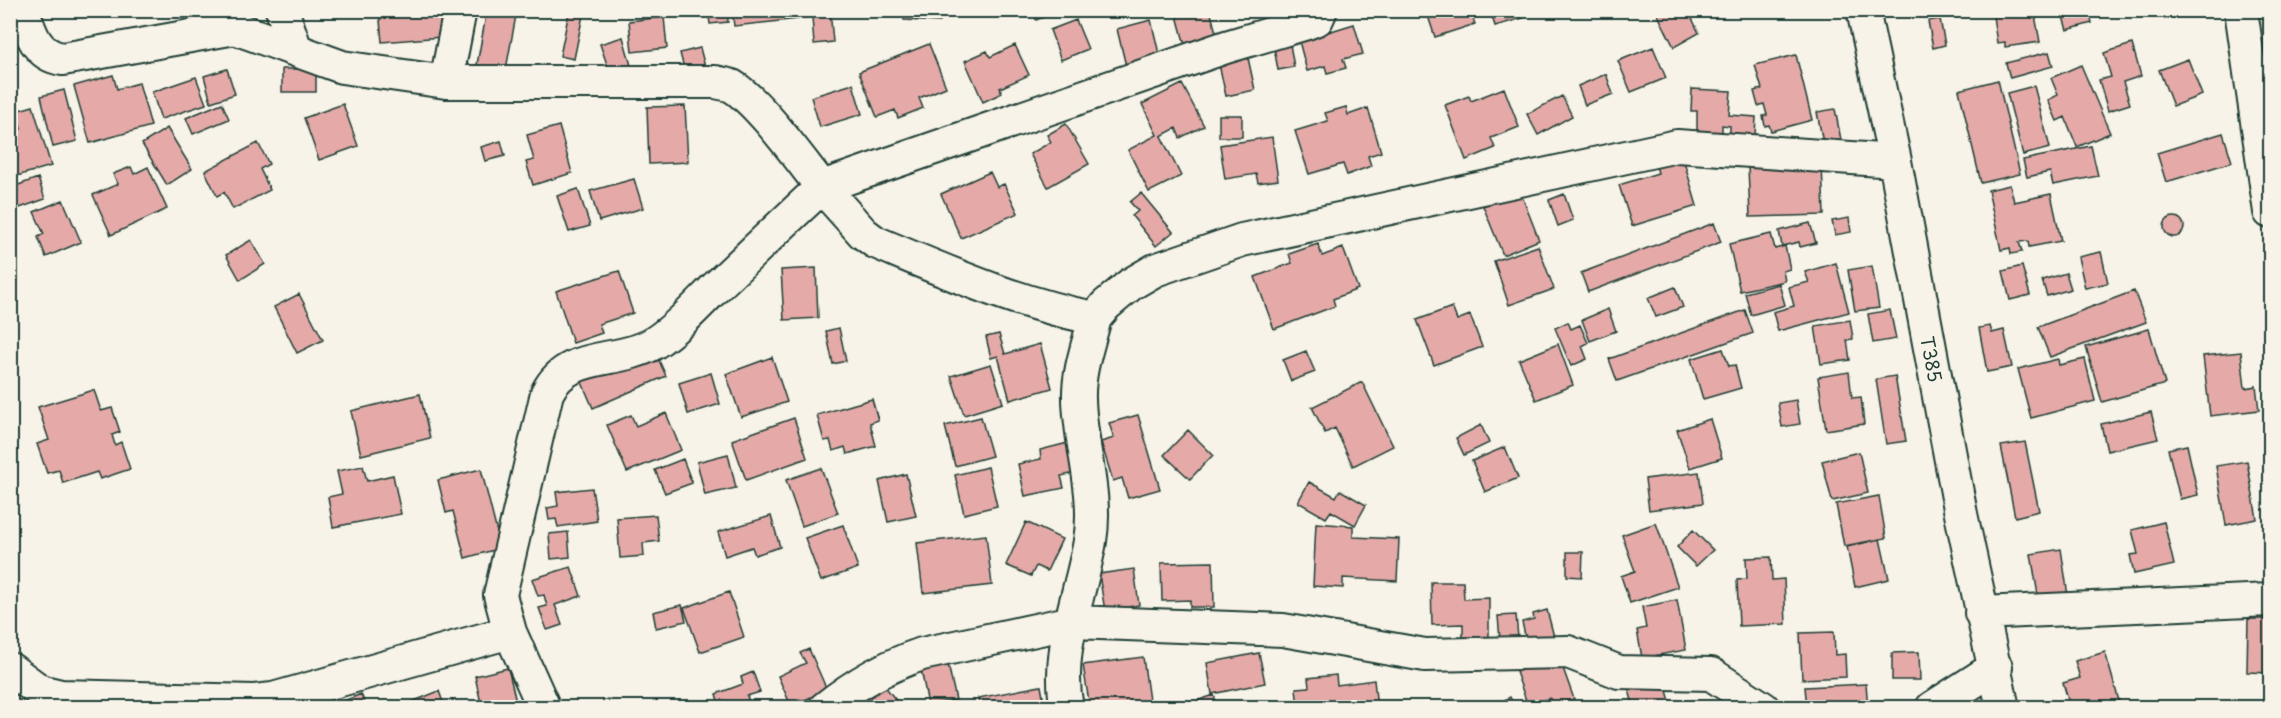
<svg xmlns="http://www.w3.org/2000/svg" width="2281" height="718" font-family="'Playpen Sans',sans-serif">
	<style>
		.building { fill: #e5aaa8; stroke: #1f3d34; stroke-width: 1.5 }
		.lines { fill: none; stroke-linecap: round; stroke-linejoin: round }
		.minor-casing { stroke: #1f3d34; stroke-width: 36 }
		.minor { stroke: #f7f3e8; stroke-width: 32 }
		.labels { text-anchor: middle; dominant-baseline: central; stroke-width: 4.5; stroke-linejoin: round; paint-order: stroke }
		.street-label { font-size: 18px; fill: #1f3d34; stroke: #f7f3e8 }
	</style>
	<rect width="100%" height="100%" fill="#f7f3e8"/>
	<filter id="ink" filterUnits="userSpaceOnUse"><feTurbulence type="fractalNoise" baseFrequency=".0167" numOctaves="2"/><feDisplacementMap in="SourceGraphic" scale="12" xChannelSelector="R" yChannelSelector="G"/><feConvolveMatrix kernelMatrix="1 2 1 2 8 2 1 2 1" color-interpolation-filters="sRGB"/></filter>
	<g filter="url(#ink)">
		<!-- building -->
		<path class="building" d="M379 10H450L453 36 382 42Z
			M487 10H517L505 75 476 70Z
			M708 10H727L728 22 710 24Z
			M732 10H797L798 19 734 26Z
			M804 10H830L833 42 814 44 812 17 804 18Z
			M904 10H940V22L904 20Z
			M1033 10H1062L1036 20Z
			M1183 10H1210L1218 40 1186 49 1176 12Z
			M1426 10H1470L1475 24 1435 37Z
			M1490 10H1521L1523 18 1495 26Z
			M1688 10 1699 33 1674 47 1656 11Z
			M1992 10H2034L2040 42 2005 47V42L1997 43Z
			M2061 10H2089L2092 23 2067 30Z
			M569 12 583 15 574 59 560 56Z
			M664 17 667 48 632 52 629 21Z
			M1940 19 1945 45 1933 48 1928 21Z
			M1076 20 1088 49 1061 60 1050 30Z
			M1151 20 1160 58 1126 66 1117 29Z
			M1354 24 1363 54 1343 59 1346 68 1327 73 1325 66 1307 71 1299 41Z
			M623 37 632 69 611 76 600 44Z
			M1289 39 1294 67 1278 70 1273 42Z
			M929 44 946 87 919 98 923 108 898 118 895 110 877 117 859 72Z
			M2132 44 2141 76 2123 82 2130 104 2108 111 2099 80 2111 77 2104 53Z
			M1015 45 1029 75 1000 88 1002 93 983 102 965 61 987 51 990 57Z
			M1653 47 1666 78 1631 92 1618 61Z
			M700 48 705 67 685 72 680 53Z
			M2049 52 2053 66 2010 78 2006 63Z
			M1796 55 1812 120 1771 131 1769 125 1765 126 1763 116 1767 115 1764 104 1758 106 1754 91 1762 89 1755 65Z
			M1248 58 1255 90 1226 96 1219 64Z
			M2188 59 2202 95 2173 106 2159 70Z
			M2081 65 2110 133 2077 147 2065 117 2057 121 2048 100 2058 95 2051 78Z
			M227 69 235 94 211 102 204 76Z
			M282 69H316V92H282Z
			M1606 74 1613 94 1585 105 1578 86Z
			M113 75 117 89 139 83 151 126 90 143 74 86Z
			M196 77 206 104 161 119 152 92Z
			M1998 80 2020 174 1981 183 1959 90Z
			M853 84 862 114 820 127 811 97Z
			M1182 84 1204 126 1180 138 1176 128 1161 136 1181 176 1149 192 1128 150 1157 135 1142 104Z
			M2034 86 2050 148 2023 155 2007 93Z
			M1504 88 1519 127 1491 138 1495 148 1466 160 1445 105 1469 96 1471 101Z
			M1692 89 1731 91 1729 115 1756 117 1755 135 1730 133V126L1722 125V133L1697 131V111H1691Z
			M64 90 77 141 53 147 41 96Z
			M1562 96 1572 116 1538 135 1527 114Z
			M222 103 229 119 193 134 186 118Z
			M343 104 358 146 319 160 304 118Z
			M33 106 51 166 10 178V132L21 129 16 111Z
			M685 106 688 162 649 164 647 107Z
			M1346 107 1348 115 1368 108 1381 152 1368 156 1371 166 1347 175 1343 164 1309 174 1295 131 1328 121 1325 113Z
			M1835 109 1842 145 1824 148 1817 112Z
			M1219 115H1242V137H1219Z
			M1066 124 1089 164 1048 187 1030 154 1051 142 1047 135Z
			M559 126 572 173 533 185 526 162 534 160 527 135Z
			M167 128 192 169 167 185 142 144Z
			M2223 133 2232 162 2166 182 2157 153Z
			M1272 137 1278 180 1258 183 1256 174 1225 179 1220 145Z
			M501 141 505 156 485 161 481 147Z
			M258 143 269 164 260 169 270 190 233 209 224 192 217 196 205 171Z
			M2091 146 2098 176 2053 185 2050 172 2027 177 2023 160Z
			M1683 158 1697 206 1632 226 1619 185 1658 173 1656 166Z
			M1822 164 1824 215 1750 217 1748 166Z
			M131 167 134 174 148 167 167 209 111 235 93 195 118 184 113 174Z
			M990 172 997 187 1004 184 1018 213 961 238 941 194Z
			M38 178 45 199 14 210 10 188Z
			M634 179 643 208 599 221 590 191Z
			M2010 185 2014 202 2051 194 2061 241 2029 247 2028 241 2019 242 2022 252 2011 254 2010 248 2001 250 1988 190Z
			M578 189 590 226 569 232 557 196Z
			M1520 191 1539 240 1503 255 1483 206Z
			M1141 193 1173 232 1156 246 1132 216 1138 211 1130 202Z
			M1564 194 1573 220 1558 226 1549 200Z
			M63 200 81 242 46 257 38 237 44 234 34 212Z
			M2164 227a10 10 0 1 1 20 0a10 10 0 1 1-20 0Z
			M1849 218 1851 232 1835 235 1832 221Z
			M1714 223 1721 242 1588 292 1581 273Z
			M1810 223 1816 243 1800 247 1799 242 1782 246 1779 231Z
			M1771 234 1775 249 1785 246 1790 269 1783 271 1785 281 1740 291 1729 244Z
			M251 240 265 264 240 280 226 255Z
			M1318 244 1322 256 1343 248 1358 289 1333 299 1335 306 1274 329 1255 277 1292 263 1289 254Z
			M1538 246 1554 289 1509 305 1494 261Z
			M2101 252 2108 283 2085 288 2078 257Z
			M1836 263 1849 312 1778 331 1773 312 1794 306 1789 287 1809 282 1805 272Z
			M1872 266 1879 308 1855 311 1848 270Z
			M2022 266 2030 295 2010 300 2003 271Z
			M816 268 818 318 784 320 781 270Z
			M619 271 633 313 599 324 602 333 573 343 556 291Z
			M2066 273 2071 289 2047 296 2042 280Z
			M1779 284 1785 305 1751 315 1745 293Z
			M1675 287 1683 307 1656 317 1648 298Z
			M2134 291 2146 322 2050 357 2038 327Z
			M299 294 323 340 297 353 274 307Z
			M1452 307 1457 320 1470 315 1482 347 1434 365 1417 320Z
			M1608 309 1616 331 1590 341 1582 320Z
			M1745 310 1753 333 1617 381 1609 359Z
			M1890 310 1896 339 1873 343 1868 314Z
			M1850 320 1853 339 1847 340 1850 360 1821 364 1815 326Z
			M1568 322 1571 329 1580 325 1588 343 1582 346 1587 359 1571 366 1555 328Z
			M1990 326 1992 333 2004 330 2012 367 1987 372 1979 328Z
			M839 328 846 361 833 364 826 331Z
			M2149 329 2165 384 2102 402 2086 347Z
			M999 334 1005 354 1040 344 1052 388 1010 400 998 356 991 358 986 337Z
			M1558 344 1573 385 1536 400 1519 360Z
			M653 347 666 376 593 408 580 378Z
			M1723 349 1729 366 1735 365 1741 388 1703 399 1691 359Z
			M1306 351 1315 372 1291 381 1283 360Z
			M2241 352 2245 388 2256 386 2259 410 2210 416 2203 356Z
			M772 357 787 402 741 417 726 374Z
			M2058 359 2059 365 2085 359 2095 401 2031 418 2018 369Z
			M991 364 1003 403 964 415 951 376Z
			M1849 372 1852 398 1861 397 1864 424 1826 430 1818 377Z
			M711 373 720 404 688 414 679 383Z
			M1895 376 1906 441 1886 444 1876 379Z
			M1362 382 1393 446 1353 466 1335 428 1325 433 1312 407Z
			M94 390 101 411 112 408 120 432 112 435 115 445 121 442 130 469 100 479 97 472 63 483 59 470 47 473 37 444 49 440 38 407Z
			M420 394 430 438 361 455 351 411Z
			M872 399 878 420 870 423 876 446 847 454 845 447 833 451 830 440 824 441 817 415Z
			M1796 400 1800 424 1782 427 1778 403Z
			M2151 412 2158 439 2107 451 2101 424Z
			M666 413 681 450 627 472 607 425 631 415 636 426Z
			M1138 415 1160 489 1128 498 1122 478 1113 481 1101 442 1114 438 1109 423Z
			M981 417 992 456 955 466 945 426Z
			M794 418 807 458 746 480 732 440Z
			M1710 419 1722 458 1690 468 1677 430Z
			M1481 425 1489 443 1464 455 1456 438Z
			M1188 430 1213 455 1190 479 1164 455Z
			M2025 442 2039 511 2015 517 2001 446Z
			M1068 443 1075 473 1061 476 1064 488 1025 496 1018 464 1041 459 1040 450Z
			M2187 445 2198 495 2180 499 2168 449Z
			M1505 447 1518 478 1485 492 1472 461Z
			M1859 452 1868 493 1832 501 1822 461Z
			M728 454 736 488 705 495 697 462Z
			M683 459 692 483 665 493 655 470Z
			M2247 461 2257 519 2226 525 2216 466Z
			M363 466 367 481 393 475 401 514 333 527 328 497 342 494 337 471Z
			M988 467 997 506 964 514 955 475Z
			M821 468 838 513 802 526 786 480Z
			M481 469 501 548 465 558 453 511 446 513 438 480Z
			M1699 472 1703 503 1649 510 1645 479Z
			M906 474 916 516 888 522 879 481Z
			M1309 482 1336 497 1340 490 1366 505 1355 525 1331 511 1326 518 1298 502Z
			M592 488 597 521 558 527 556 519 549 520 547 508 558 506 556 492Z
			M1879 496 1886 538 1844 546 1836 504Z
			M656 515 659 541 643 543 644 556 620 558 617 518Z
			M771 516 780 547 755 555 752 547 725 556 718 532Z
			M1026 522 1062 539 1047 571 1036 566 1031 576 1006 565Z
			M2164 522 2174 565 2134 574 2130 555 2138 554 2132 530Z
			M1316 523 1353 526V537L1399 539 1397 581 1343 578V588L1313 586Z
			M1656 523 1678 587 1630 603 1621 576 1635 571 1622 535Z
			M843 525 858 568 821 581 805 538Z
			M1693 530 1713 550 1696 566 1677 547Z
			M568 532 570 557 551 559 549 534Z
			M986 535 992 585 923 593 917 543Z
			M1880 539 1889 579 1855 587 1847 547Z
			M2061 549 2068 596 2039 601 2031 554Z
			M1567 552H1583L1582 577 1567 576Z
			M1771 557 1772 580 1784 579 1786 624 1739 626 1737 580 1747 579 1746 558Z
			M1213 562 1214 607H1190V600L1162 601 1161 563Z
			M571 567 581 596 555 605 562 625 547 630 539 608 547 606 544 595 538 596 532 579Z
			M1134 569 1139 605 1105 611 1099 574Z
			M1431 582H1463L1464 599 1489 598V637L1463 638V624L1432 625Z
			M729 592 744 637 700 652 684 608Z
			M1677 600 1686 650 1642 658 1637 630 1646 628 1642 607Z
			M682 605 686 621 656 628 653 612Z
			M1547 610 1554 637 1527 644 1522 622 1534 619 1533 614Z
			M1516 615 1518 638 1500 640 1498 616Z
			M2248 619H2270V673L2247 672Z
			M1834 632 1835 655 1845 654 1846 677 1802 679 1800 633Z
			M809 649 827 690 791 706 778 676 806 663 800 653Z
			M1919 652 1920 680H1892V653Z
			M2105 652 2121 708H2088L2086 701 2070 706 2063 683 2080 678 2075 661Z
			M1259 653 1265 683 1212 694 1207 663Z
			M1143 657 1150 708H1090L1083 665Z
			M1559 657 1574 699 1553 707 1550 698 1528 706 1516 672Z
			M948 664 956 700 928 705 921 669Z
			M508 668 517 706 482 708 475 676Z
			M753 672 760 692 747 696 751 708H729L728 705 720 708 716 694 743 684 741 677Z
			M1336 675 1337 685 1374 680 1377 708H1298L1296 688 1309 687 1308 678Z
			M1664 680 1672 708H1634L1629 690Z
			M883 684 900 705 896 708H854Z
			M1866 684 1868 708H1807L1805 687Z
			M1041 686 1045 708H980L978 698Z
			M439 691 445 708H397Z
			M361 694 367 708H327Z
			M1214 695 1218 708H1183L1182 706Z
			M1510 697 1515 708H1490Z"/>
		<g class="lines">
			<!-- minor casing -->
			<g class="minor-casing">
				<path id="minor" d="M23 10C30 33 37 56 63 59L235 28 342 67 446 82H715C720 83 727 84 732 86 759 102 801 161 822 187L1226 47 1307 23 1317 19 1321 10
					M282 10 296 50
					M1863 10 1895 161 1961 514 2003 708
					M2241 10 2270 212
					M446 82 460 10
					M1981 613 2270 600
					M10 669 40 691 61 696 254 701 273 699 510 632
					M544 708 510 632 500 595 547 393C568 350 617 365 654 343 677 328 696 307 715 288 751 254 786 220 822 187L863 233 875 242C947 272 1018 304 1095 318L1106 305 1131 284 1155 270 1242 240 1677 146 1895 161
					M825 708C855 684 886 666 922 654L1073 622 1283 630 1425 655 1568 652 1619 672 1711 674 1763 708
					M1067 708C1055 652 1081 595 1090 541 1098 494 1080 446 1079 399 1078 372 1088 345 1095 318
					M1932 708 1996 667"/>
			</g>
			<!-- minor -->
			<use href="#minor" class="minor"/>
		</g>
	</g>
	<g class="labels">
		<!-- street labels -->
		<g class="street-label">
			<text transform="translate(1932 359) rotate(79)">T385</text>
		</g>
	</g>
	<!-- margin -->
	<rect width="2281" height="718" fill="none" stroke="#f7f3e8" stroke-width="36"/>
	<rect x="18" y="18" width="2245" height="682" fill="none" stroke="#1f3d34" stroke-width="2" filter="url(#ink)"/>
</svg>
